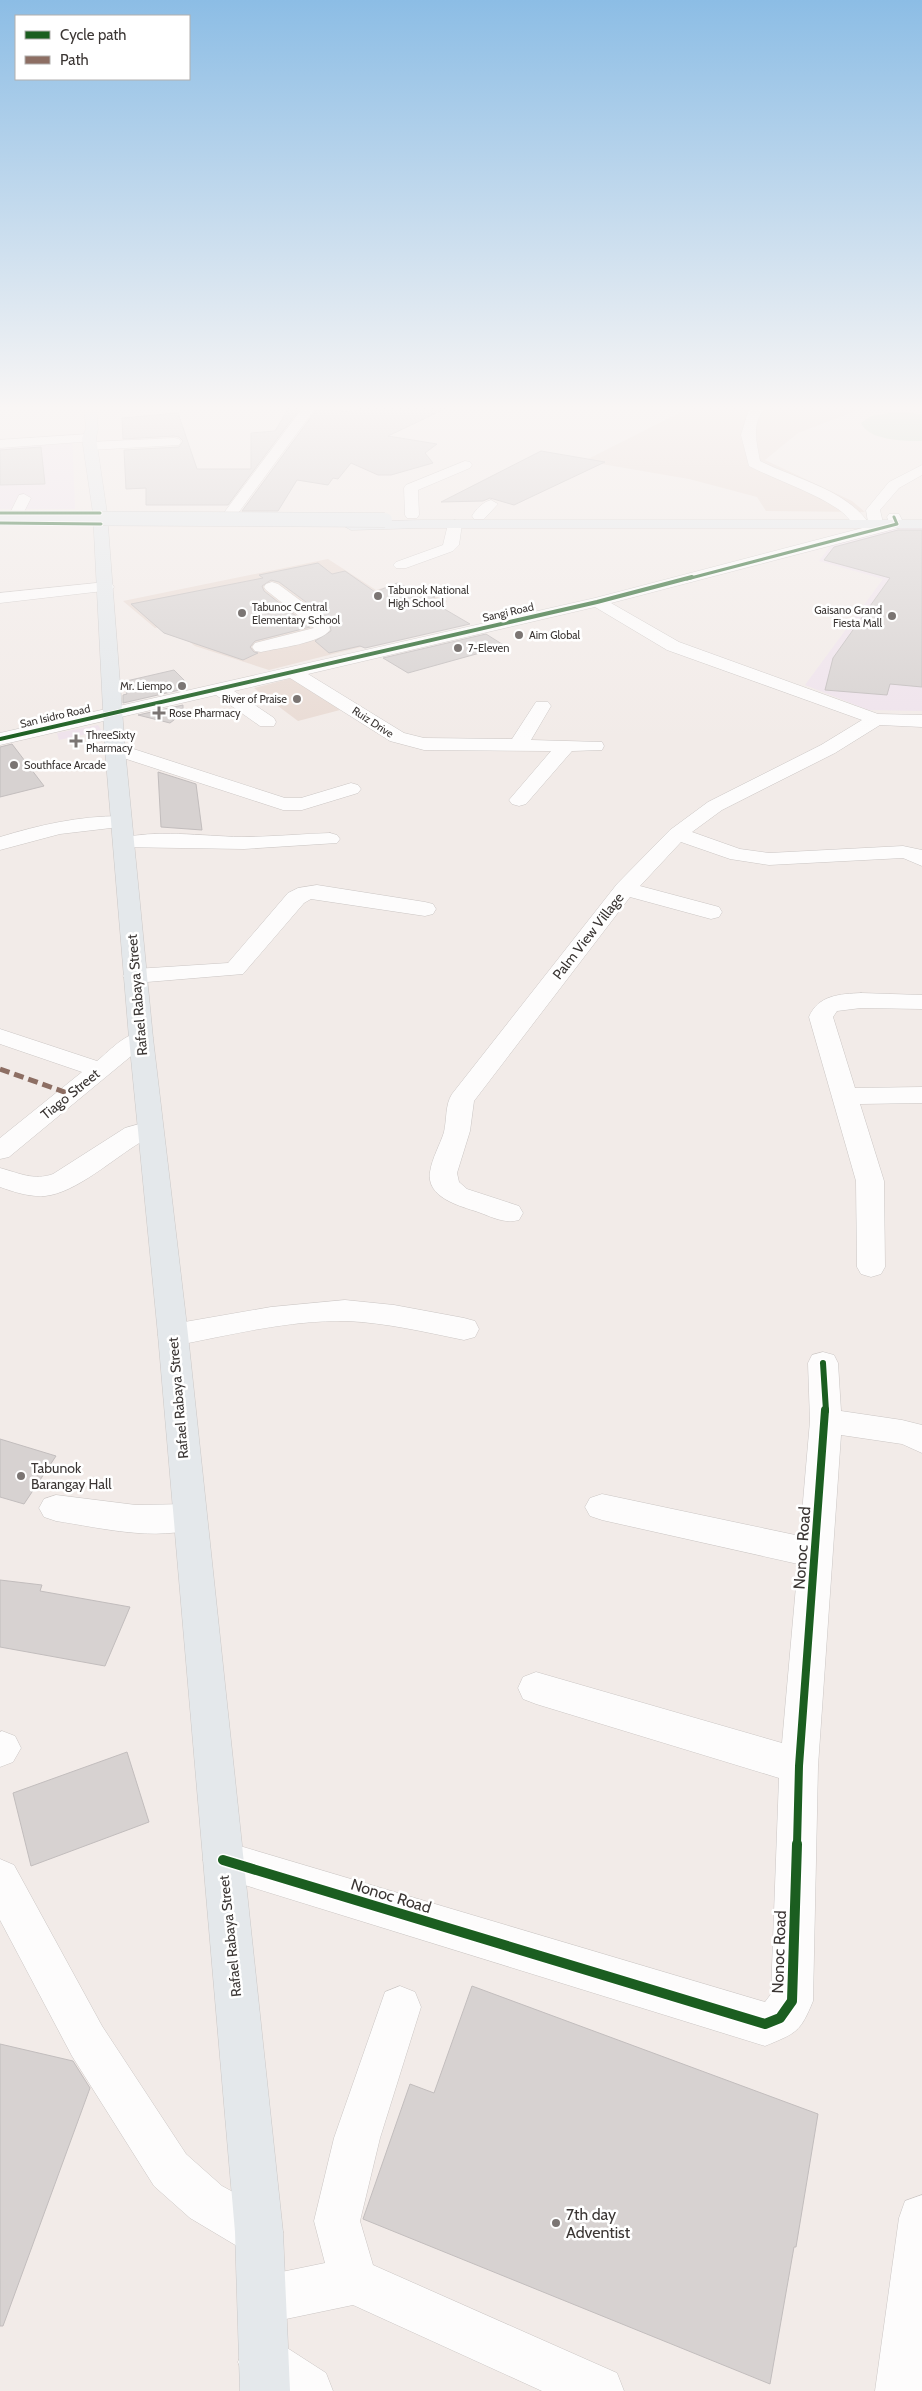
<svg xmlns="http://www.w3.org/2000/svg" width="922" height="2391" font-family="Cabin,sans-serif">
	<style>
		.commercial { fill: #efe3ec }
		.built { fill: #e9dbd4 }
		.green { fill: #c8ddc9 }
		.building { fill: #d7d2d1; stroke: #c2bdbd }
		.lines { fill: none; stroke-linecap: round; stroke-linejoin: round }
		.minor-casing { stroke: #cbc6c4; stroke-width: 1 }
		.major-casing { stroke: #cbc8c7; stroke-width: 1 }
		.minor { fill: #fdfcfc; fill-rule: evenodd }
		.major { fill: #e4e8eb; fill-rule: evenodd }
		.major-bridge-casing { stroke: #cbc8c7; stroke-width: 15; stroke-linecap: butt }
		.major-bridge { stroke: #e4e8eb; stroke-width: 14 }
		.quiet { stroke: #8d6e63; stroke-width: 5; stroke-dasharray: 10 5; stroke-linecap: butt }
		.cycleway-far4-casing { stroke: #fff; stroke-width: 5 }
		.cycleway-far3-casing { stroke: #fff; stroke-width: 5.5 }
		.cycleway-far2-casing { stroke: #fff; stroke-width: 9 }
		.cycleway-far1-casing { stroke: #fff; stroke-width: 11 }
		.cycleway-casing { stroke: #fff; stroke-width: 13 }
		.cycleway-far4 { stroke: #1b5e20; stroke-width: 3 }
		.cycleway-far3 { stroke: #1b5e20; stroke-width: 4 }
		.cycleway-far2 { stroke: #1b5e20; stroke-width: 6 }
		.cycleway-far1 { stroke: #1b5e20; stroke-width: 8 }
		.cycleway { stroke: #1b5e20; stroke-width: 10 }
		.poi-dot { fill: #7b7573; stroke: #fff; stroke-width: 2 }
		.labels { text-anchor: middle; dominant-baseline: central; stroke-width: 5; stroke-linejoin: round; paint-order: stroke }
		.far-poi-label { font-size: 11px; fill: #3b3634; stroke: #fff; text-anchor: start }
		.far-street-label { font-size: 11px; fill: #3b3634; stroke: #fff }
		.street-label { font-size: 14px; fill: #3b3634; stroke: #fff }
		.poi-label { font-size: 14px; fill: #3b3634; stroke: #fff; text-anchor: start }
		.near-street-label { font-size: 16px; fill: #3b3634; stroke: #fff }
		.near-poi-label { font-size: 16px; fill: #3b3634; stroke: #fff; text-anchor: start }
	</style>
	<rect width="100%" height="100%" fill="#f2ebe8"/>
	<!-- commercial -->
	<path class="commercial" d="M72 434 75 509H0V441Z
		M903 526H922V711L868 710 805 685 883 579 819 561 834 541Z
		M98 725 102 731 59 740 57 733Z"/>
	<!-- built -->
	<path class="built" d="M693 406H869L798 433 765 460 852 501 865 512 766 511 757 497 689 479 584 461Z
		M328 559 376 590 397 583 448 601 376 634 377 643 269 670 195 646 168 625 155 628 123 601Z
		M296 677 340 710 298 721 254 688Z"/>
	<!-- green -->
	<path class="green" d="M895 412 922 414V441C905 441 869 441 861 423L871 416Z"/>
	<!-- building -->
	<path class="building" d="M290 406 301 407 228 505H146V488L126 489 124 450 179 447 183 441 179 437 174 436 123 439 122 418 178 413 197 469H251V433L275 431Z
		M358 406H451L388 436 437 444 425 453 433 463 391 475H378L351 463 338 479 333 478 328 485 297 480 278 511H242L317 409 352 412Z
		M41 447 45 484 0 485V450Z
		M541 451 605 462 514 505 490 498 483 501 441 502Z
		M898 530H922V687L890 684 887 695 825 690 833 658 890 578 824 560 834 547Z
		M318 563 332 574 345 571 375 592 397 583 435 597 429 600 470 624 365 648 360 646 329 653 315 641 331 631 329 619 279 582 271 580 262 586 264 591 310 627 255 641 250 647 254 652 258 653 243 660 164 633 131 604 263 578 259 575Z
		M486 634 505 646 408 673 383 658Z
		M174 670 184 680V689L123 703V695L127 694 122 682Z
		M183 705V713L170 723 138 715Z
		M12 744 44 786 0 797V747Z
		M158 772 196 784 202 830 161 827Z
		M0 1439 56 1456 24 1504 0 1497Z
		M0 1580 42 1585 40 1591 130 1607 105 1666 0 1647Z
		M127 1752 149 1822 31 1866 13 1793Z
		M472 1986 818 2114 796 2247H794L770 2384 363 2219 410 2084 434 2093Z
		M0 2044 73 2061 90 2088 3 2326H0Z"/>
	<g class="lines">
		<!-- minor casing -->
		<g class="minor-casing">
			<path id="minor" d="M304 406H317L236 516H226L224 513 226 510Z
				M750 406H767C751 422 756 440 760 461 796 479 844 489 868 522L866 510 889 482 922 465V475L899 488 880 510 883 523 889 522 887 517 889 514H899L904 524 902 527 611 603 679 642 878 714 922 715V727L880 725 835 753 722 810 692 832 740 849 769 853 903 846 922 850V866L903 858 769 865 730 859 681 842 640 886 719 907 722 912 719 917 711 919 630 897 474 1101 470 1131 457 1173 459 1182 467 1189 519 1206 523 1213 519 1220C504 1224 492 1217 478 1212 460 1206 426 1198 430 1172 432 1158 440 1145 444 1132 447 1119 445 1105 452 1094L617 884 670 830 708 802 821 745 862 720 667 650 595 607 308 674 404 733 424 738 512 739 536 702H548L551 706 531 740 602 742 604 746 602 750 572 751 526 804 519 806 512 804 509 800 551 751 424 750 390 741 290 678 234 691 274 718 276 722 274 726H260L216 695 0 745V733L595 598 870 526 869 525 862 528C853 526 846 514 838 509 811 491 778 481 749 466L741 435Z
				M89 434 96 438 94 441 0 448V440Z
				M174 438 179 439 181 442 179 445 91 450 84 446 91 442Z
				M465 461 470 462 472 465 470 468 418 490 419 515 417 518H407L405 515 404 488 406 485Z
				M24 494 31 498 22 516H12L10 513 19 495Z
				M491 500 498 504 484 519H474L472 516C476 509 483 502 491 500Z
				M455 520 462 524 459 545 453 551 406 568H396L393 565 396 562 443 545 448 524Z
				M106 582 112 584 114 587 112 590 0 603V593Z
				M272 582 278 584 328 621 330 630C321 643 278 648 261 652L255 651 252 647 255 643 314 628 266 590 264 587 266 584Z
				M115 743 285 798H301L351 783 358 785 361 789 358 793 302 810H283L108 753 105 749 108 745Z
				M121 816 128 818 131 822 128 826 60 834 0 850V837C39 825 79 816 121 816Z
				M330 833 337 835 340 839 337 843 244 849 117 847 114 843 117 839C156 829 201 836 241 837 270 837 300 834 330 833Z
				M317 885 425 902 433 904 436 909 433 914 425 916 311 899 304 903 243 974 135 983 127 981 123 976 127 971 135 969 228 963 288 893 298 888Z
				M861 993 922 995V1009L861 1008 837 1011 833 1017 855 1088 922 1087V1103L860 1104 884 1181 885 1267 881 1274 871 1277 861 1274 857 1267 856 1181 809 1017C818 995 840 994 861 993Z
				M0 1029 97 1061C112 1049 129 1028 150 1033L153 1038 9 1157 0 1159V1138L82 1072 0 1044Z
				M150 1121 159 1123 163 1129C157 1138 149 1136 141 1142 114 1158 76 1193 45 1196 29 1197 14 1192 0 1187V1168C19 1173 34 1181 53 1174L125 1128Z
				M345 1300 394 1305 464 1318 475 1321 479 1329 475 1337 464 1340C425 1332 387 1323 347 1321 289 1320 230 1335 173 1346L162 1343 158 1335 162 1327 173 1324 271 1307Z
				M823 1352 834 1355 838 1363 841 1411 902 1420 922 1425V1453L902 1444 841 1435 818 1766 813 2001C800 2033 796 2033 765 2046L209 1874 203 1860 209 1846 223 1841 765 2002 771 1994 779 1778 536 1704 523 1699 518 1688 523 1677 536 1672 782 1743 798 1564 602 1520 590 1516 585 1507 590 1498 602 1494 800 1536 810 1421 808 1363 812 1355Z
				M56 1495 136 1505 189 1504 201 1507 206 1517 201 1527C156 1542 102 1528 56 1521L44 1517 39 1508 44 1499Z
				M2 1731 15 1736 21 1748 13 1762 0 1767V1732Z
				M0 1859 14 1865 102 2026 186 2154 222 2186 276 2215 283 2232 276 2249 259 2256 242 2249 190 2218 154 2186 72 2056 0 1920Z
				M400 1986 415 1992 421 2007 380 2138 360 2221 373 2265 617 2373 624 2391H542L353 2305 262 2324 245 2317 238 2300 245 2283 262 2276 325 2263 314 2221 334 2138 385 1992Z
				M922 2195V2391H875L899 2218 905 2201Z
				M263 2337 281 2344 326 2373 333 2391H263L245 2380 238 2362 245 2344Z"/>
		</g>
		<!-- major casing -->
		<g class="major-casing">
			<path id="major" d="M84 406H96L98 429 96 438 107 513 125 749 153 1038 188 1335 283 2232 290 2391H240L235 2232 158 1335 129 1038 105 749 93 513 82 438 86 429Z
				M422 520H922V528H422L351 530 344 526 351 522Z"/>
		</g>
		<!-- minor -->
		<use href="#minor" class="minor"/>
		<!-- major -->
		<use href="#major" class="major"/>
		<!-- major-bridge casing -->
		<g class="major-bridge-casing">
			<path id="major-bridge" d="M0 518 385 520"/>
		</g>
		<!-- major-bridge -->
		<use href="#major-bridge" class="major-bridge"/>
		<!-- quiet -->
		<path class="quiet" d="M0 1069 70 1094"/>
		<!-- cycleway-far4 casing -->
		<g class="cycleway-far4-casing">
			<path id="cycleway-far4" d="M0 513H100
				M0 523 101 524
				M687 579 897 524 894 517"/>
		</g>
		<!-- cycleway-far3 casing -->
		<g class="cycleway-far3-casing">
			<path id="cycleway-far3" d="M0 739 597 602 692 577"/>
		</g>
		<!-- cycleway-far2 casing -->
		<g class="cycleway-far2-casing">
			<path id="cycleway-far2" d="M823 1363 826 1411"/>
		</g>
		<!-- cycleway-far1 casing -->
		<g class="cycleway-far1-casing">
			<path id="cycleway-far1" d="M797 1845 799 1766 825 1410"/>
		</g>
		<!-- cycleway casing -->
		<g class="cycleway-casing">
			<path id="cycleway" d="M223 1860 765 2024 780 2018 792 2001 797 1844"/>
		</g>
		<!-- cycleway-far4 -->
		<use href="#cycleway-far4" class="cycleway-far4"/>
		<!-- cycleway-far3 -->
		<use href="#cycleway-far3" class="cycleway-far3"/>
		<!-- cycleway-far2 -->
		<use href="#cycleway-far2" class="cycleway-far2"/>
		<!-- cycleway-far1 -->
		<use href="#cycleway-far1" class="cycleway-far1"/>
		<!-- cycleway -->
		<use href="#cycleway" class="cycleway"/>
	</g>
	<!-- sky -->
	<linearGradient id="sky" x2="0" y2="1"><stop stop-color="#8cbde5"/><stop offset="0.55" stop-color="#f9f6f5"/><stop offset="1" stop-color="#f9f6f5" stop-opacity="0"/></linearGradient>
	<rect width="922" height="741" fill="url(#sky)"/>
	<!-- markers -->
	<g class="poi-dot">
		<circle cx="378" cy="596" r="5"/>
		<circle cx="242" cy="613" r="5"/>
		<circle cx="892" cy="616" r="5"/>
		<circle cx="519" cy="635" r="5"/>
		<circle cx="458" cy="648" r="5"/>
		<circle cx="182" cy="686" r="5"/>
		<circle cx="297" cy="699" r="5"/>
		<path d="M156.5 705.5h5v5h5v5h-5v5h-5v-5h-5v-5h5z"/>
		<path d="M73.5 733.5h5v5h5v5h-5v5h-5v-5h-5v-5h5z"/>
		<circle cx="14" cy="765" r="5"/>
		<circle cx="21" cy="1476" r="5"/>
		<circle cx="556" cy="2223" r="5"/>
	</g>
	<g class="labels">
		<!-- far-poi labels -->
		<g class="far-poi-label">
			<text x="388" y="590">Tabunok National<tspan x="388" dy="13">High School</tspan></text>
			<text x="252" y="607">Tabunoc Central<tspan x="252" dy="13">Elementary School</tspan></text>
			<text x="882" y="610" text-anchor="end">Gaisano Grand<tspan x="882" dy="13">Fiesta Mall</tspan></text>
			<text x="529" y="635">Aim Global</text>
			<text x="468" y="648">7-Eleven</text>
			<text x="172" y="686" text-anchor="end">Mr. Liempo</text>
			<text x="287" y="699" text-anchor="end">River of Praise</text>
			<text x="169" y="713">Rose Pharmacy</text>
			<text x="86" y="735">ThreeSixty<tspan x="86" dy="13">Pharmacy</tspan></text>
			<text x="24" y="765">Southface Arcade</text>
		</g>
		<!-- far-street labels -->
		<g class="far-street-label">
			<text transform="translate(508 612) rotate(-13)">Sangi Road</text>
			<text transform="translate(55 716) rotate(-13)">San Isidro Road</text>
			<text transform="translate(373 722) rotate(33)">Ruiz Drive</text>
		</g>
		<!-- street labels -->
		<g class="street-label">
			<text transform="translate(588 936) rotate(-52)">Palm View Village</text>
			<text transform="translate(137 995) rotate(-95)">Rafael Rabaya Street</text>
			<text transform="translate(70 1094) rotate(-39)">Tiago Street</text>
			<text transform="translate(178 1398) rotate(-95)">Rafael Rabaya Street</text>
			<text transform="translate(230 1936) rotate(-96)">Rafael Rabaya Street</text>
		</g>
		<!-- poi labels -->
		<g class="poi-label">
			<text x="31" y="1468">Tabunok<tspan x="31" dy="16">Barangay Hall</tspan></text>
		</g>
		<!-- near-street labels -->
		<g class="near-street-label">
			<text transform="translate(802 1548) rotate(-86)">Nonoc Road</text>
			<text transform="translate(391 1896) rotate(17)">Nonoc Road</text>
			<text transform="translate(779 1952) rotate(-88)">Nonoc Road</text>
		</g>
		<!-- near-poi labels -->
		<g class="near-poi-label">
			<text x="566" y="2214">7th day<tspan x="566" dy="18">Adventist</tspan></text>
		</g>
	</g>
	<!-- legend -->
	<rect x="15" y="15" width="175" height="65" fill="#ffffff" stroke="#b1afae"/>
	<rect x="25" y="31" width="25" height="8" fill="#1b5e20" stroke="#b1afae"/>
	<text x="60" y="40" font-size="15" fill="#3b3634">Cycle path</text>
	<rect x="25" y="56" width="25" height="8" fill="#8d6e63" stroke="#b1afae"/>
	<text x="60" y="65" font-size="15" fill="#3b3634">Path</text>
</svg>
